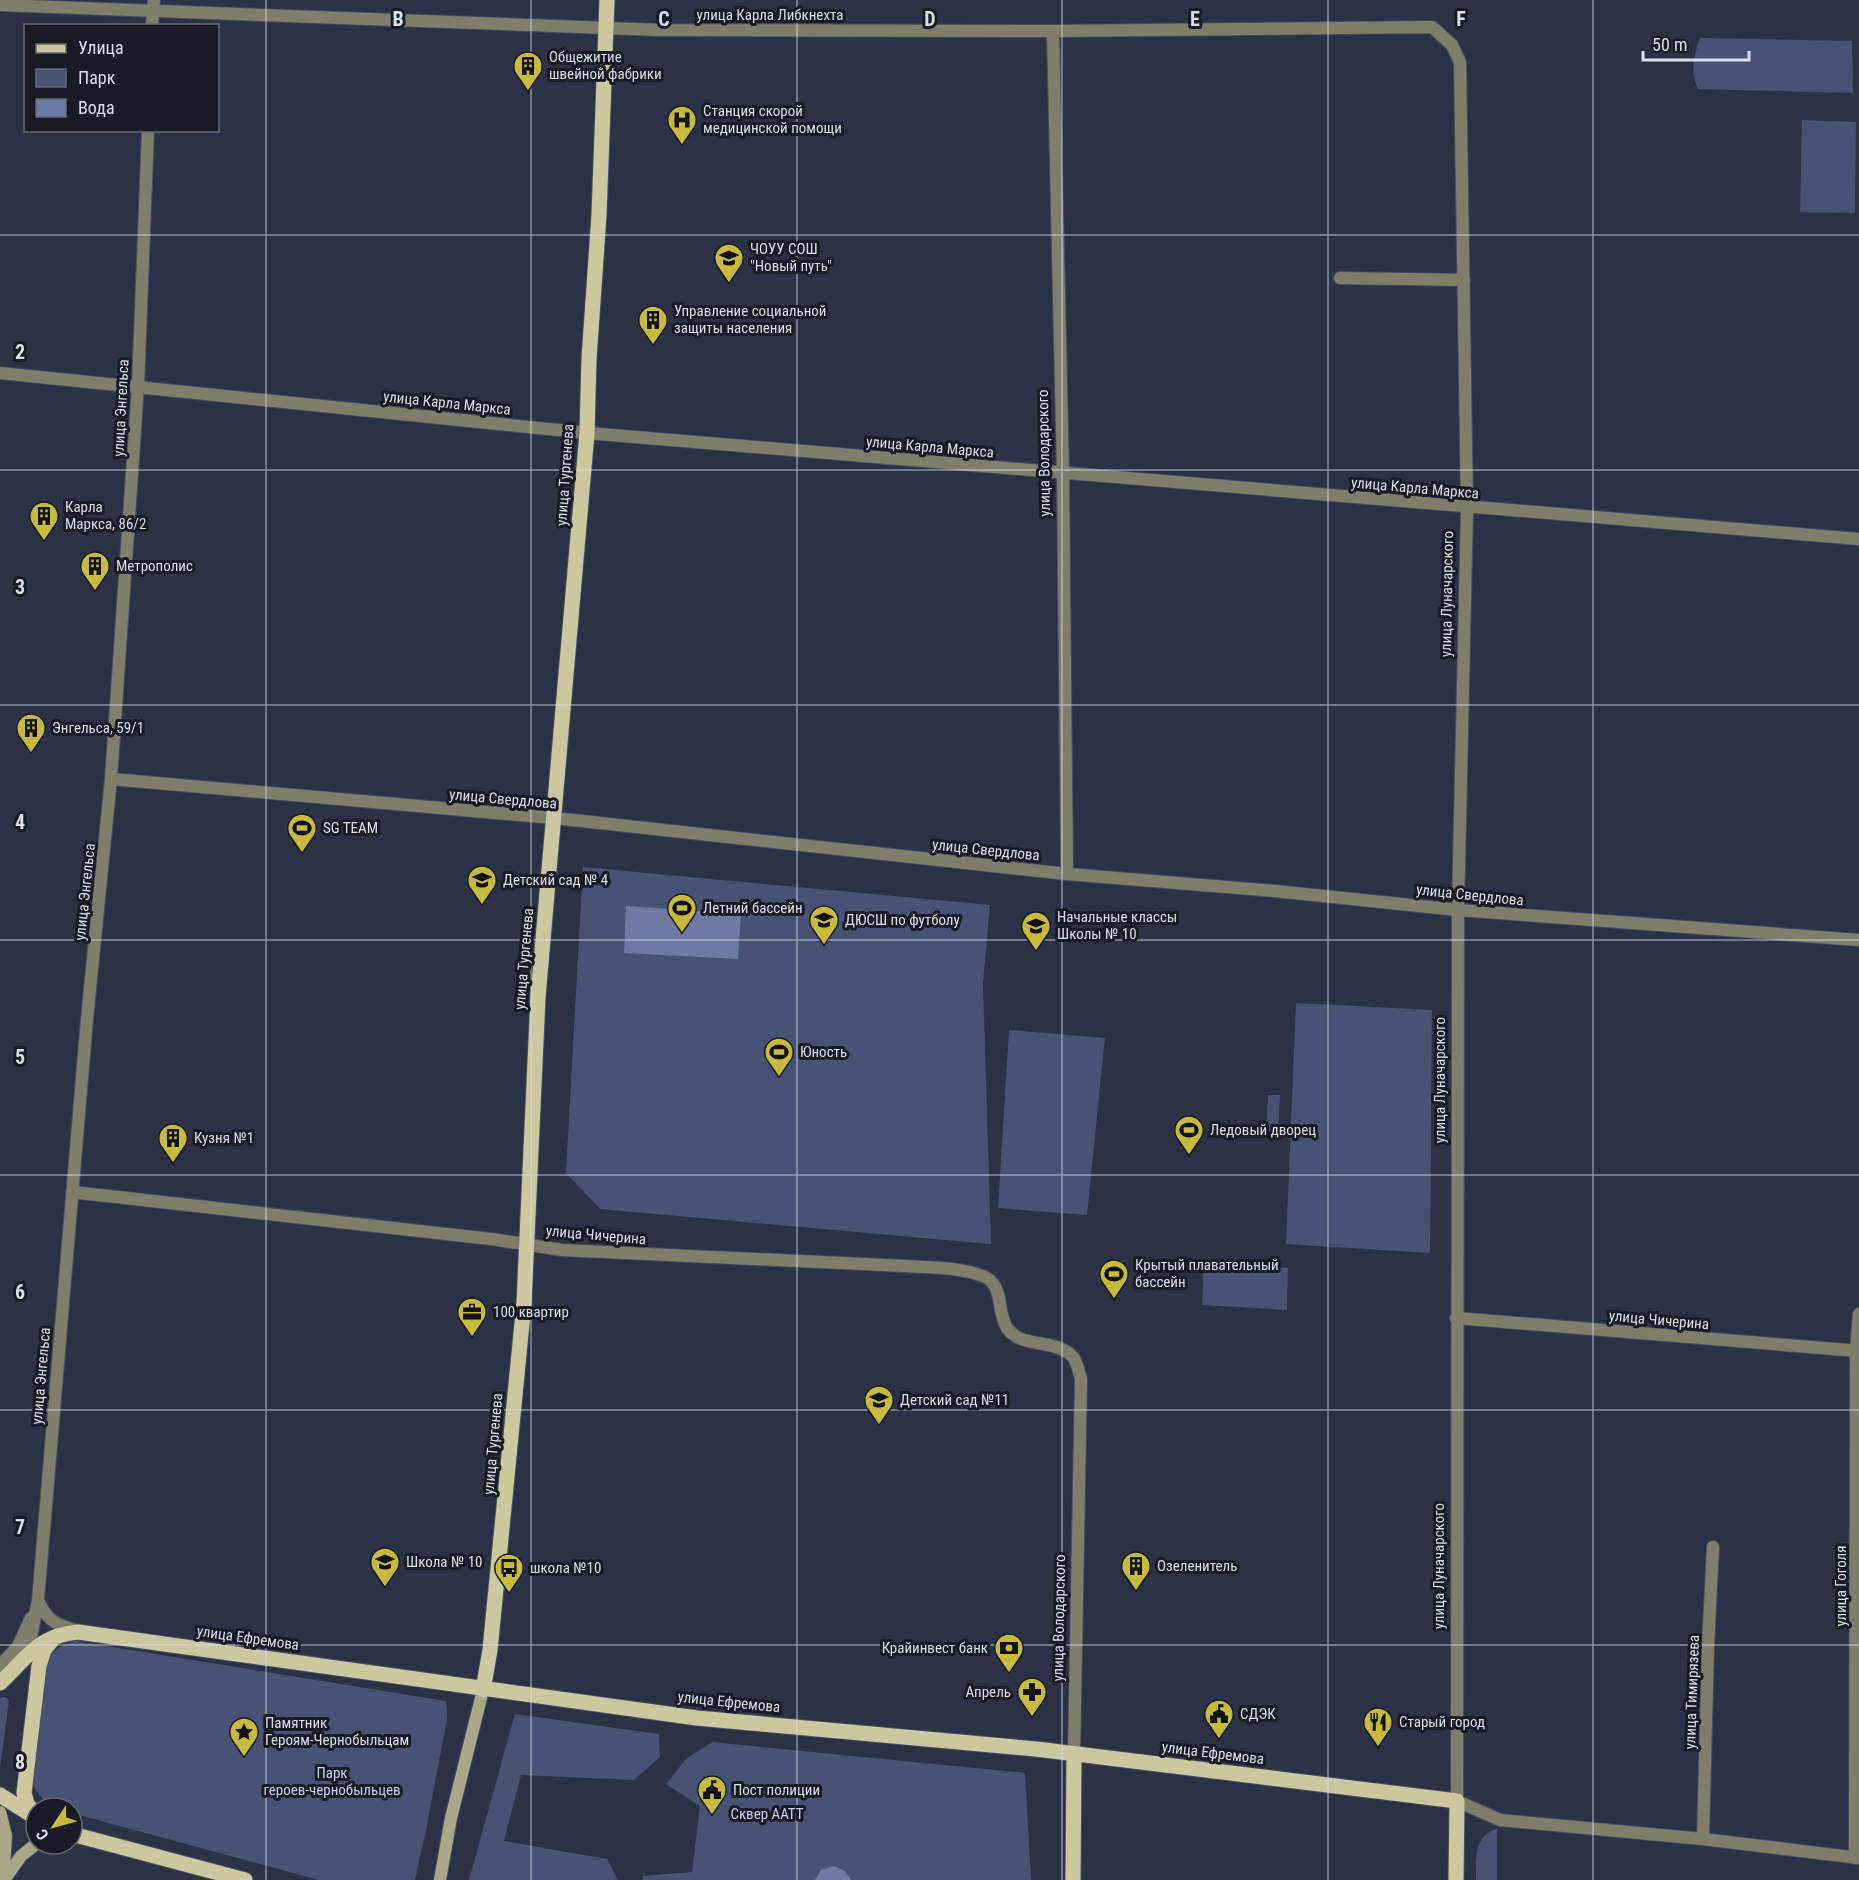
<svg xmlns="http://www.w3.org/2000/svg" width="1859" height="1880" font-family="'Roboto Condensed',sans-serif">
	<style>
		.green { fill: #485275 }
		.water { fill: #6e7aa1 }
		.lines { fill: none; stroke-linecap: round; stroke-linejoin: round }
		.minor-casing { stroke: #484e61; stroke-width: 14 }
		.tertiary-casing { stroke: #484e61; stroke-width: 14 }
		.secondary-casing { stroke: #484e61; stroke-width: 14 }
		.primary-casing { stroke: #484e61; stroke-width: 17 }
		.minor { stroke: #7f7e6b; stroke-width: 12 }
		.tertiary { stroke: #7f7e6b; stroke-width: 12 }
		.secondary { stroke: #aaa789; stroke-width: 12 }
		.primary { stroke: #cbc8a0; stroke-width: 15 }
		.grid { fill: none; stroke: #dbdfec; stroke-width: 1.5; stroke-opacity: 0.55 }
		.labels { text-anchor: middle; dominant-baseline: central; stroke-width: 6; stroke-linejoin: round; paint-order: stroke }
		.street-label { font-size: 15px; fill: #dbdfec; stroke: #181b24 }
		.poi-label { font-size: 15px; fill: #dbdfec; stroke: #181b24; text-anchor: start }
		.park-label { font-size: 15px; fill: #c3d0f6; stroke: #181b24 }
		.grid-label { font-size: 20px; text-anchor: middle; font-weight: bold; fill: #dbdfec; stroke: #181b24; stroke-width: 6; stroke-linejoin: round; paint-order: stroke }
	</style>
	<rect width="100%" height="100%" fill="#2c3246"/>
	<!-- green -->
	<path class="green" d="M1700 38 1852 41 1853 93 1698 89C1690 73 1694 54 1700 38Z
		M1802 120 1856 122 1855 213 1800 212Z
		M583 867 990 905 983 983 991 1244 600 1209 566 1173Z
		M1296 1003 1432 1010 1430 1253 1286 1244Z
		M1009 1030 1105 1038 1087 1215 998 1208Z
		M1268 1095H1280L1278 1137H1266Z
		M1204 1263 1288 1268 1287 1310 1202 1305Z
		M75 1641 446 1701 447 1719 426 1830 415 1880H319L72 1813V1808C50 1808 38 1799 30 1778L43 1669C51 1651 56 1648 75 1641Z
		M2 1697H5L9 1700 0 1768V1699Z
		M515 1714 659 1734 660 1757 634 1780 521 1775 504 1841 607 1859 618 1880H469Z
		M712 1742 1025 1773 1031 1880H642L643 1876 692 1872 700 1806 666 1784 687 1758Z
		M1497 1828V1880H1476C1476 1858 1473 1838 1497 1828Z"/>
	<!-- water -->
	<path class="water" d="M626 906 741 914 738 959 624 953Z
		M834 1866 845 1871 851 1880H815L821 1870Z"/>
	<g class="lines">
		<!-- minor casing -->
		<g class="minor-casing">
			<path id="minor" d="M0 5 659 30 1053 31 1432 27 1452 45 1460 62 1467 508
				M1053 31 1063 473 1067 874
				M1340 278 1464 280
				M1458 910 1859 940
				M1456 1318 1859 1351
				M0 1666 18 1646 31 1618
				M1703 1839 1708 1646 1713 1547
				M1855 1858 1856 1351 1859 1314"/>
		</g>
		<!-- tertiary casing -->
		<g class="tertiary-casing">
			<path id="tertiary" d="M152 26 154 0
				M0 373 587 433 1859 539
				M1467 508 1458 910 1457 1801 1500 1820 1703 1839 1859 1858
				M111 779 554 818 1067 874 1275 891 1458 910
				M72 1192 491 1239 562 1250 905 1266C930 1268 960 1267 983 1276 1005 1285 996 1311 1007 1328 1021 1349 1056 1338 1073 1357 1077 1362 1079 1372 1081 1379L1074 1754
				M38 1600C47 1621 55 1624 77 1631
				M28 1654 38 1600 87 1019 111 779 138 386 148 130"/>
		</g>
		<!-- secondary casing -->
		<g class="secondary-casing">
			<path id="secondary" d="M0 1812 6 1836 3 1880
				M5 1879 21 1856 36 1844
				M440 1880 451 1818 483 1690"/>
		</g>
		<!-- primary casing -->
		<g class="primary-casing">
			<path id="primary" d="M0 1683C28 1657 37 1636 78 1632L697 1718 1036 1749 1457 1801 1456 1880
				M483 1690 490 1650 524 1303 538 997 587 433 589 359 599 215 607 0
				M0 1795 33 1816
				M36 1815 27 1804 24 1793 39 1666 44 1650 52 1640
				M72 1834 245 1880
				M1073 1880 1074 1754"/>
		</g>
		<!-- minor -->
		<use href="#minor" class="minor"/>
		<!-- tertiary -->
		<use href="#tertiary" class="tertiary"/>
		<!-- secondary -->
		<use href="#secondary" class="secondary"/>
		<!-- primary -->
		<use href="#primary" class="primary"/>
	</g>
	<!-- grid -->
	<path class="grid" d="M266 0V1880M531 0V1880M797 0V1880M1062 0V1880M1328 0V1880M1593 0V1880M0 235H1859M0 470H1859M0 705H1859M0 940H1859M0 1175H1859M0 1410H1859M0 1645H1859"/>
	<!-- icons -->
	<defs>
		<g id="building-pin" transform="scale(1.5)"><path d="M0 17L-7.5 6A9.5 9.5 0 1 1 7.5 6Z" fill="#c8bb3b" stroke="#181b24"/><path d="M-4-6H4V6H1V3H-1V6H-4ZM-2.5-4.3h1.7v1.8h-1.7ZM.8-4.3h1.7v1.8H.8ZM-2.5-1h1.7V.8h-1.7ZM.8-1h1.7V.8H.8Z" fill="#111"/></g>
		<g id="hospital-pin" transform="scale(1.5)"><path d="M0 17L-7.5 6A9.5 9.5 0 1 1 7.5 6Z" fill="#c8bb3b" stroke="#181b24"/><path d="M-5-5h3v3.5h4V-5h3V5h-3V1.5h-4V5h-3Z" fill="#111"/></g>
		<g id="school-pin" transform="scale(1.5)"><path d="M0 17L-7.5 6A9.5 9.5 0 1 1 7.5 6Z" fill="#c8bb3b" stroke="#181b24"/><path d="M0-5L7-2L0 1L-7-2ZM-4 1L0 2.5L4 1V4Q0 6-4 4Z" fill="#111"/></g>
		<g id="stadium-pin" transform="scale(1.5)"><path d="M0 17L-7.5 6A9.5 9.5 0 1 1 7.5 6Z" fill="#c8bb3b" stroke="#181b24"/><path d="M0-5a6.5 5 0 1 0 0 10a6.5 5 0 1 0 0-10ZM-3.5-1.8h7v3.6h-7Z" fill="#111"/></g>
		<g id="office-pin" transform="scale(1.5)"><path d="M0 17L-7.5 6A9.5 9.5 0 1 1 7.5 6Z" fill="#c8bb3b" stroke="#181b24"/><path d="M-6-3h4V-5.5h4V-3h4V5H-6ZM-1-4.5V-3h2v-1.5ZM-6 0V1H6V0Z" fill="#111"/></g>
		<g id="bus-pin" transform="scale(1.5)"><path d="M0 17L-7.5 6A9.5 9.5 0 1 1 7.5 6Z" fill="#c8bb3b" stroke="#181b24"/><path d="M-5-6H5V4H4V6H2V4H-2V6H-4V4H-5ZM-3.5-4V0h7V-4ZM-3.5 1.2v1.5H-2V1.2ZM2 1.2v1.5H3.5V1.2Z" fill="#111"/></g>
		<g id="bank-pin" transform="scale(1.5)"><path d="M0 17L-7.5 6A9.5 9.5 0 1 1 7.5 6Z" fill="#c8bb3b" stroke="#181b24"/><path d="M-6-4H6V4H-6ZM0-2.3a2.3 2.3 0 1 0 0 4.6a2.3 2.3 0 1 0 0-4.6Z" fill="#111"/></g>
		<g id="pharmacy-pin" transform="scale(1.5)"><path d="M0 17L-7.5 6A9.5 9.5 0 1 1 7.5 6Z" fill="#c8bb3b" stroke="#181b24"/><path d="M-2-6h4v4h4v4h-4v4h-4v-4h-4v-4h4Z" fill="#111"/></g>
		<g id="civic-pin" transform="scale(1.5)"><path d="M0 17L-7.5 6A9.5 9.5 0 1 1 7.5 6Z" fill="#c8bb3b" stroke="#181b24"/><path d="M-.6-6.5H3V-4.5H.6V-3L4-1V1h2V6H-6V1h2V-1L-.6-3ZM-1.2 2.5V6h2.4V2.5Z" fill="#111"/></g>
		<g id="restaurant-pin" transform="scale(1.5)"><path d="M0 17L-7.5 6A9.5 9.5 0 1 1 7.5 6Z" fill="#c8bb3b" stroke="#181b24"/><path d="M-5-6h1v4h1v-4h1v4h1v-4h1v5L-1.5 .5V6h-2V.5L-5-1ZM5-6V6H3V1.5H1.5Q1.5-4 5-6Z" fill="#111"/></g>
		<g id="sight-pin" transform="scale(1.5)"><path d="M0 17L-7.5 6A9.5 9.5 0 1 1 7.5 6Z" fill="#c8bb3b" stroke="#181b24"/><path d="M0-6L1.8-2.2L6-1.7L2.9 1.2L3.7 5.4L0 3.3L-3.7 5.4L-2.9 1.2L-6-1.7L-1.8-2.2Z" fill="#111"/></g>
	</defs>
	<g fill-rule="evenodd">
		<use href="#building-pin" x="528" y="66"/>
		<use href="#hospital-pin" x="682" y="120"/>
		<use href="#school-pin" x="729" y="258"/>
		<use href="#building-pin" x="653" y="320"/>
		<use href="#building-pin" x="44" y="516"/>
		<use href="#building-pin" x="95" y="566"/>
		<use href="#building-pin" x="31" y="728"/>
		<use href="#stadium-pin" x="302" y="828"/>
		<use href="#school-pin" x="482" y="880"/>
		<use href="#stadium-pin" x="682" y="908"/>
		<use href="#school-pin" x="824" y="920"/>
		<use href="#school-pin" x="1036" y="926"/>
		<use href="#stadium-pin" x="779" y="1052"/>
		<use href="#stadium-pin" x="1189" y="1130"/>
		<use href="#building-pin" x="173" y="1138"/>
		<use href="#stadium-pin" x="1114" y="1274"/>
		<use href="#office-pin" x="472" y="1312"/>
		<use href="#school-pin" x="879" y="1400"/>
		<use href="#school-pin" x="385" y="1562"/>
		<use href="#building-pin" x="1136" y="1566"/>
		<use href="#bus-pin" x="509" y="1568"/>
		<use href="#bank-pin" x="1009" y="1648"/>
		<use href="#pharmacy-pin" x="1032" y="1692"/>
		<use href="#civic-pin" x="1219" y="1714"/>
		<use href="#restaurant-pin" x="1378" y="1722"/>
		<use href="#sight-pin" x="244" y="1732"/>
		<use href="#civic-pin" x="712" y="1790"/>
	</g>
	<g class="labels">
		<!-- street labels -->
		<g class="street-label">
			<text x="770" y="15">улица Карла Либкнехта</text>
			<text transform="translate(447 403) rotate(6)">улица Карла Маркса</text>
			<text transform="translate(121 408) rotate(-87)">улица Энгельса</text>
			<text transform="translate(930 447) rotate(5)">улица Карла Маркса</text>
			<text transform="translate(1044 453) rotate(-91)">улица Володарского</text>
			<text transform="translate(565 475) rotate(-86)">улица Тургенева</text>
			<text transform="translate(1415 488) rotate(5)">улица Карла Маркса</text>
			<text transform="translate(1447 594) rotate(-89)">улица Луначарского</text>
			<text transform="translate(503 799) rotate(5)">улица Свердлова</text>
			<text transform="translate(986 850) rotate(6)">улица Свердлова</text>
			<text transform="translate(85 892) rotate(-84)">улица Энгельса</text>
			<text transform="translate(1470 895) rotate(6)">улица Свердлова</text>
			<text transform="translate(524 959) rotate(-85)">улица Тургенева</text>
			<text transform="translate(1440 1080) rotate(-90)">улица Луначарского</text>
			<text transform="translate(596 1235) rotate(5)">улица Чичерина</text>
			<text transform="translate(1659 1320) rotate(5)">улица Чичерина</text>
			<text transform="translate(41 1376) rotate(-85)">улица Энгельса</text>
			<text transform="translate(493 1444) rotate(-85)">улица Тургенева</text>
			<text transform="translate(1439 1566) rotate(-90)">улица Луначарского</text>
			<text transform="translate(1841 1586) rotate(-90)">улица Гоголя</text>
			<text transform="translate(1059 1618) rotate(-89)">улица Володарского</text>
			<text transform="translate(248 1638) rotate(8)">улица Ефремова</text>
			<text transform="translate(1692 1692) rotate(-88)">улица Тимирязева</text>
			<text transform="translate(729 1702) rotate(6)">улица Ефремова</text>
			<text transform="translate(1213 1753) rotate(7)">улица Ефремова</text>
		</g>
		<!-- poi labels -->
		<g class="poi-label">
			<text x="549" y="57">Общежитие<tspan x="549" dy="17">швейной фабрики</tspan></text>
			<text x="703" y="111">Станция скорой<tspan x="703" dy="17">медицинской помощи</tspan></text>
			<text x="750" y="249">ЧОУУ СОШ<tspan x="750" dy="17">"Новый путь"</tspan></text>
			<text x="674" y="311">Управление социальной<tspan x="674" dy="17">защиты населения</tspan></text>
			<text x="65" y="507">Карла<tspan x="65" dy="17">Маркса, 86/2</tspan></text>
			<text x="116" y="566">Метрополис</text>
			<text x="52" y="728">Энгельса, 59/1</text>
			<text x="323" y="828">SG TEAM</text>
			<text x="503" y="880">Детский сад № 4</text>
			<text x="703" y="908">Летний бассейн</text>
			<text x="1057" y="917">Начальные классы<tspan x="1057" dy="17">Школы № 10</tspan></text>
			<text x="845" y="920">ДЮСШ по футболу</text>
			<text x="800" y="1052">Юность</text>
			<text x="1210" y="1130">Ледовый дворец</text>
			<text x="194" y="1138">Кузня №1</text>
			<text x="1135" y="1265">Крытый плавательный<tspan x="1135" dy="17">бассейн</tspan></text>
			<text x="493" y="1312">100 квартир</text>
			<text x="900" y="1400">Детский сад №11</text>
			<text x="406" y="1562">Школа № 10</text>
			<text x="1157" y="1566">Озеленитель</text>
			<text x="530" y="1568">школа №10</text>
			<text x="988" y="1648" text-anchor="end">Крайинвест банк</text>
			<text x="1011" y="1692" text-anchor="end">Апрель</text>
			<text x="1240" y="1714">СДЭК</text>
			<text x="1399" y="1722">Старый город</text>
			<text x="265" y="1723">Памятник<tspan x="265" dy="17">Героям-Чернобыльцам</tspan></text>
			<text x="733" y="1790">Пост полиции</text>
		</g>
		<!-- park labels -->
		<g class="park-label">
			<text x="332" y="1773">Парк<tspan x="332" dy="17">героев-чернобыльцев</tspan></text>
			<text x="767" y="1814">Сквер ААТТ</text>
		</g>
	</g>
	<g class="grid-label">
		<text x="398" y="26">B</text>
		<text x="664" y="26">C</text>
		<text x="930" y="26">D</text>
		<text x="1195" y="26">E</text>
		<text x="1461" y="26">F</text>
		<text x="20" y="359">2</text>
		<text x="20" y="594">3</text>
		<text x="20" y="829">4</text>
		<text x="20" y="1064">5</text>
		<text x="20" y="1299">6</text>
		<text x="20" y="1534">7</text>
		<text x="20" y="1769">8</text>
	</g>
	<!-- legend -->
	<rect x="24" y="24" width="195" height="108" fill="#181b24" stroke="#666974" stroke-width="1.5"/>
	<rect x="36" y="44" width="30" height="9" fill="#cbc8a0" stroke="#666974" stroke-width="1.5"/>
	<text x="78" y="54" font-size="18" fill="#dbdfec">Улица</text>
	<rect x="36" y="69" width="30" height="18" fill="#485275" stroke="#666974" stroke-width="1.5"/>
	<text x="78" y="84" font-size="18" fill="#dbdfec">Парк</text>
	<rect x="36" y="99" width="30" height="18" fill="#6e7aa1" stroke="#666974" stroke-width="1.5"/>
	<text x="78" y="114" font-size="18" fill="#dbdfec">Вода</text>
	<!-- north arrow -->
	<g transform="translate(54 1826) rotate(234)"><circle r="28" fill="#181b24" stroke="#666974" stroke-width="1.5"/>
	<path d="M0-4.5L10 22L0 15L-10 22Z" fill="#c8bb3b"/>
	<text y="-9" font-size="16" font-weight="bold" text-anchor="middle" fill="#dbdfec">С</text>
	</g>
	<!-- scale -->
	<path d="M1643 51v9h106v-9" fill="none" stroke="#dbdfec" stroke-width="3"/>
	<text x="1652" y="51" font-size="18" fill="#dbdfec" stroke="#181b24" stroke-width="4.5" paint-order="stroke">50 m</text>
</svg>
